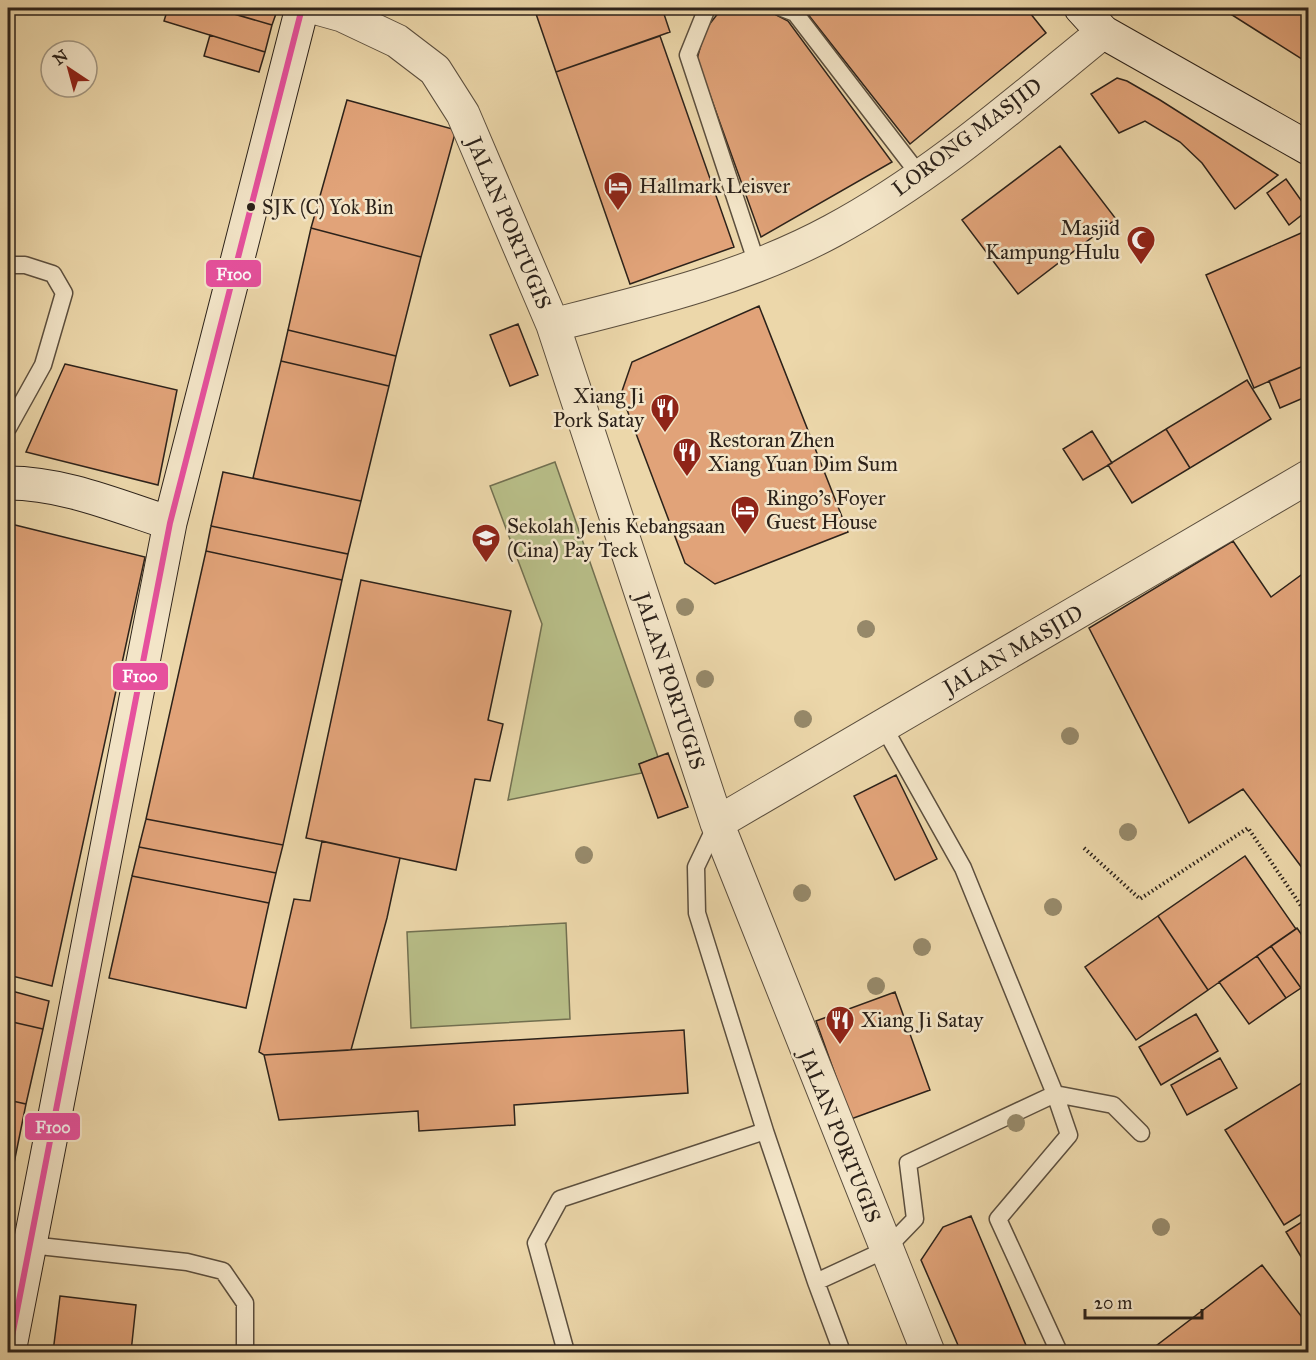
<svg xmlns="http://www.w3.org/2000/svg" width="1316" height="1360" font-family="'IM FELL Great Primer',serif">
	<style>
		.green { fill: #b8be88; stroke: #727051; stroke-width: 1.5 }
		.building { fill: #e1a379; stroke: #2c221a; stroke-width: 1.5 }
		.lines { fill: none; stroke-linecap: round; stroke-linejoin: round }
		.lane-casing { stroke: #5c4f3e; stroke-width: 19 }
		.street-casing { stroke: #5c4f3e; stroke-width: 35 }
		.secondary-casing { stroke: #2c221a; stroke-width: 35 }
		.path { stroke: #2c221a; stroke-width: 4; stroke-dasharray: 1.5 3; stroke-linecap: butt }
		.lane { stroke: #f3e5c8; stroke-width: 16 }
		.street { stroke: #f3e5c8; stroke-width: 33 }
		.secondary { stroke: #f3e5c8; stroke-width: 33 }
		.bus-1-casing { stroke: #f3e5c8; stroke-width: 10 }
		.bus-1 { stroke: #e6509d; stroke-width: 6 }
		.tree { fill: #96896a }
		.bus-dot { fill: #2c221a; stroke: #f3e5c8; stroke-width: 2 }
		.labels { text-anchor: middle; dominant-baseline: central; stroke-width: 5; stroke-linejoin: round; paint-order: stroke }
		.bus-label { font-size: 20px; fill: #2c221a; stroke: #f3e5c8; text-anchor: start }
		.street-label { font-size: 21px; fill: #2c221a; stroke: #f3e5c8 }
		.poi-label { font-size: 21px; fill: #2c221a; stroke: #f3e5c8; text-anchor: start }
		.line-badge { stroke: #f3e5c8; stroke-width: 2 }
		.badge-label { font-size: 16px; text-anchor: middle; font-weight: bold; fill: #fff }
	</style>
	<rect width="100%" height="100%" fill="#ecd7aa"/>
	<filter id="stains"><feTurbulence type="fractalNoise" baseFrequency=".00333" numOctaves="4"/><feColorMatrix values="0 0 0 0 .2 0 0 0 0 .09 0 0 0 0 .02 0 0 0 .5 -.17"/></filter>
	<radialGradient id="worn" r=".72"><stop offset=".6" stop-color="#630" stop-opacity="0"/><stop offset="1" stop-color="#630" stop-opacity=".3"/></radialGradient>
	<!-- green -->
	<path class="green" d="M555 462 658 757 639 764 642 773 508 800 542 624 490 486Z
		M566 923 570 1019 411 1028 407 932Z"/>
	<!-- building -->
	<path class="building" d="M168 8H214L272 25 265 52 164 21Z
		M229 8H278L272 25 227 12Z
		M534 8H662L670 32 556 72Z
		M733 8H763L788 21 892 162 761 237 697 59 705 30 719 12Z
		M803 8H1026L1046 33 910 144Z
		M1221 8H1308V63Z
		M210 35 265 52 259 72 204 56Z
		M660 36 734 247 630 284 556 72Z
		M1117 78 1127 81 1160 100 1278 175 1235 209 1202 163 1180 142 1145 121 1119 133 1091 94Z
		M347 100 456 130 421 257 311 228Z
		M1060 146 1116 219 1018 294 962 220Z
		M1286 179 1308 210 1289 225 1267 193Z
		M311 228 421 257 396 356 288 330Z
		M1308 230V364L1254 388 1206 275Z
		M759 306 848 532 715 584 685 563 621 394 632 362Z
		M518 324 538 375 510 386 490 335Z
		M288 330 396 356 389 386 281 361Z
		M281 361 389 386 361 501 253 478Z
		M65 364 177 390 158 485 26 452Z
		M1308 364V396L1280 408 1269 381Z
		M1247 380 1271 419 1190 468 1166 429Z
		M1166 429 1190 468 1132 503 1108 465Z
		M1092 431 1112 463 1083 480 1063 449Z
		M223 472 361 501 348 554 211 526Z
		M11 524 145 557 52 986 8 975V546Z
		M211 526 348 554 342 580 206 551Z
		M1233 541 1271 597 1308 570V871L1306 873 1243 789 1189 823 1089 628Z
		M206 551 342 580 283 845 146 819Z
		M361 580 511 611 488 720 503 724 490 781 475 779 456 870 306 838Z
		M668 753 688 807 658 818 639 764Z
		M896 775 937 859 895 880 854 796Z
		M146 819 283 845 276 873 139 847Z
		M322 841 400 858 387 918 351 1050 264 1055 259 1052 294 899 310 901Z
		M139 847 276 873 269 903 132 876Z
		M1245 856 1296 929 1208 990 1158 916Z
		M132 876 269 903 246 1008 109 978Z
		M1158 916 1208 990 1136 1040 1085 967Z
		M1297 928 1308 944V983L1301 988 1271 946Z
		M1271 946 1301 988 1286 998 1257 956Z
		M1257 956 1286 998 1249 1024 1219 982Z
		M8 990 49 1001 43 1029 8 1021Z
		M895 992 930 1090 851 1119 816 1021Z
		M1196 1014 1218 1051 1161 1085 1139 1047Z
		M8 1021 43 1029 26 1104 8 1100Z
		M684 1030 688 1093 514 1105 515 1125 419 1131 418 1111 279 1120 264 1055Z
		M1220 1058 1237 1088 1187 1115 1171 1085Z
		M1308 1079V1210L1284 1225 1225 1130Z
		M8 1100 26 1104 12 1173 8 1172Z
		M8 1172 12 1173 8 1193Z
		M971 1216 1028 1350 1024 1352H961L921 1260 943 1227Z
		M1308 1218V1268L1286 1232Z
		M1262 1265 1308 1325V1352H1148Z
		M60 1296 136 1305 131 1352H53Z"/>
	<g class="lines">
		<!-- lane casing -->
		<g class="lane-casing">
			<path id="lane" d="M707 8 688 55 757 264
				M782 8 795 13 921 177
				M8 265H25L53 274 64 293 43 365 8 428
				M882 724 963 868 1055 1094 1113 1105 1141 1133
				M717 823 696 867 697 913 765 1131
				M30 1245 187 1262 223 1271 245 1303V1352
				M816 1282 842 1352
				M566 1352 536 1243 560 1199 765 1131 816 1282 885 1250 915 1219 908 1163 1055 1094 1069 1135 998 1219 1059 1352"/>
		</g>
		<!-- street casing -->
		<g class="street-casing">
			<path id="street" d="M317 8 342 15 397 41 435 70 463 114 553 325 717 823 928 1352
				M553 325C649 301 745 278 832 231 931 178 1017 102 1103 32
				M717 823 1308 477"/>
		</g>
		<!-- secondary casing -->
		<g class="secondary-casing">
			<path id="secondary" d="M1081 8 1103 32 1308 148
				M8 483C64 483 117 506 170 523
				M9 1352 170 523 302 8"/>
		</g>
		<!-- path -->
		<path class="path" d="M1084 848 1140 899 1248 828 1308 916"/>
		<!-- lane -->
		<use href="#lane" class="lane"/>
		<!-- street -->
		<use href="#street" class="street"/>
		<!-- secondary -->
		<use href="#secondary" class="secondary"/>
		<!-- bus-1 casing -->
		<g class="bus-1-casing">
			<path id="bus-1" d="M9 1352 170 523 302 8"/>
		</g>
		<!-- bus-1 -->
		<use href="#bus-1" class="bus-1"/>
	</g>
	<!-- trees -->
	<g class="tree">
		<circle cx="685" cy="607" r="9"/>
		<circle cx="866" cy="629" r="9"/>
		<circle cx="705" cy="679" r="9"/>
		<circle cx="803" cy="719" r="9"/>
		<circle cx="1070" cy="736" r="9"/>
		<circle cx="1128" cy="832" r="9"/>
		<circle cx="584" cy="855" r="9"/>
		<circle cx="802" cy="893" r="9"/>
		<circle cx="1053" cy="907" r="9"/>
		<circle cx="922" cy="947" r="9"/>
		<circle cx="876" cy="986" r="9"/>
		<circle cx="1016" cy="1123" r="9"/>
		<circle cx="1161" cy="1227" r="9"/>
	</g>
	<!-- icons -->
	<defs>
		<g id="hotel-pin" transform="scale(1.5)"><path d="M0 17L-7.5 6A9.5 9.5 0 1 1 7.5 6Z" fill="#8f2418" stroke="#f3e5c8"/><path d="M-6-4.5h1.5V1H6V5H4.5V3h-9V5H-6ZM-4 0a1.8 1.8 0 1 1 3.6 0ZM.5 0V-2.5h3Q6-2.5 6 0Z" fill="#fff"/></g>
		<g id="mosque-pin" transform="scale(1.5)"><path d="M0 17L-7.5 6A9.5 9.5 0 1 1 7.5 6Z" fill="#8f2418" stroke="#f3e5c8"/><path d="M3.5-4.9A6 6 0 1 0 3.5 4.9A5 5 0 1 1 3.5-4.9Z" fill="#fff"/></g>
		<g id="restaurant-pin" transform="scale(1.5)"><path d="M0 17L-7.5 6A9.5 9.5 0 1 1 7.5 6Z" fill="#8f2418" stroke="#f3e5c8"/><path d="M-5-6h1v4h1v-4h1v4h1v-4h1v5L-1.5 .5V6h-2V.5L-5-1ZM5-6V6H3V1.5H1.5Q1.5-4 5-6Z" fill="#fff"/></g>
		<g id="school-pin" transform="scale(1.5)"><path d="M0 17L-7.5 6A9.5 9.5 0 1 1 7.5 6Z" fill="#8f2418" stroke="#f3e5c8"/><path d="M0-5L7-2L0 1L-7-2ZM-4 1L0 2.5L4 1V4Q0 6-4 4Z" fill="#fff"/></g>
	</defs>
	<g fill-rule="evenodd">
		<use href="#hotel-pin" x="618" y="186"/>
		<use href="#mosque-pin" x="1141" y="240"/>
		<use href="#restaurant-pin" x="665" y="408"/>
		<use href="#restaurant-pin" x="687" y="452"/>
		<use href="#hotel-pin" x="745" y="510"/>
		<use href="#school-pin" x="486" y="538"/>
		<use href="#restaurant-pin" x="840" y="1020"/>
	</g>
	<!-- markers -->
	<circle class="bus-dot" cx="251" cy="207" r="5"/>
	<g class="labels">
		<!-- bus labels -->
		<g class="bus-label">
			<text x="262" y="207">SJK (C) Yok Bin</text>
		</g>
		<!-- street labels -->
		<g class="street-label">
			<text transform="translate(967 137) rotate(-37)">LORONG MASJID</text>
			<text transform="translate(509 223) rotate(67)">JALAN PORTUGIS</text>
			<text transform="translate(1013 650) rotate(-30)">JALAN MASJID</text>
			<text transform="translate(670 681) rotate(72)">JALAN PORTUGIS</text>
			<text transform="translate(840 1136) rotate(68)">JALAN PORTUGIS</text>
		</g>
		<!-- poi labels -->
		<g class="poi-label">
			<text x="639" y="186">Hallmark Leisver</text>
			<text x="1120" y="228" text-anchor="end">Masjid<tspan x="1120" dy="24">Kampung Hulu</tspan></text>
			<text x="644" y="396" text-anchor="end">Xiang Ji<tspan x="644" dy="24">Pork Satay</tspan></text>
			<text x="708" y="440">Restoran Zhen<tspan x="708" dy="24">Xiang Yuan Dim Sum</tspan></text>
			<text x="766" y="498">Ringo's Foyer<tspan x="766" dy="24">Guest House</tspan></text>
			<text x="507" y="526">Sekolah Jenis Kebangsaan<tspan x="507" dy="24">(Cina) Pay Teck</tspan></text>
			<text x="861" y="1020">Xiang Ji Satay</text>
		</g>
	</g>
	<g class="line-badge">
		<rect x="205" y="259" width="57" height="29" rx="6" fill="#e6509d"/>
		<rect x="112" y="662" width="57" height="29" rx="6" fill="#e6509d"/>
		<rect x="24" y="1112" width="57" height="29" rx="6" fill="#e6509d"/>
	</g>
	<g class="badge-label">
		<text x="234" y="280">F100</text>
		<text x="140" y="682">F100</text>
		<text x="53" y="1133">F100</text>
	</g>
	<!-- margin -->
	<rect width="1316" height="1360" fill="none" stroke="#ecd7aa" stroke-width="30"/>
	<rect x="9" y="9" width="1298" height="1342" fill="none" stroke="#2c221a" stroke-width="3"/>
	<rect x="15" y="15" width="1286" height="1330" fill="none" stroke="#2c221a" stroke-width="1.5"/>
	<!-- north arrow -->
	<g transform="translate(69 69) rotate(324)"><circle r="28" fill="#f3e5c8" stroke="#a39782" stroke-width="1.5"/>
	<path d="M0-4.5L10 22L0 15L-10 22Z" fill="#8f2418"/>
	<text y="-9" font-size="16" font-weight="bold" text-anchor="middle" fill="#2c221a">N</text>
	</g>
	<!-- scale -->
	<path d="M1085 1309v9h117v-9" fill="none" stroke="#2c221a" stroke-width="3"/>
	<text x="1094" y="1309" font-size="18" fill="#2c221a" stroke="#f3e5c8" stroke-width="4.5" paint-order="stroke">20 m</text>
	<rect width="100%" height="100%" filter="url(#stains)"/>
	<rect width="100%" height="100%" fill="url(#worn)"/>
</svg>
